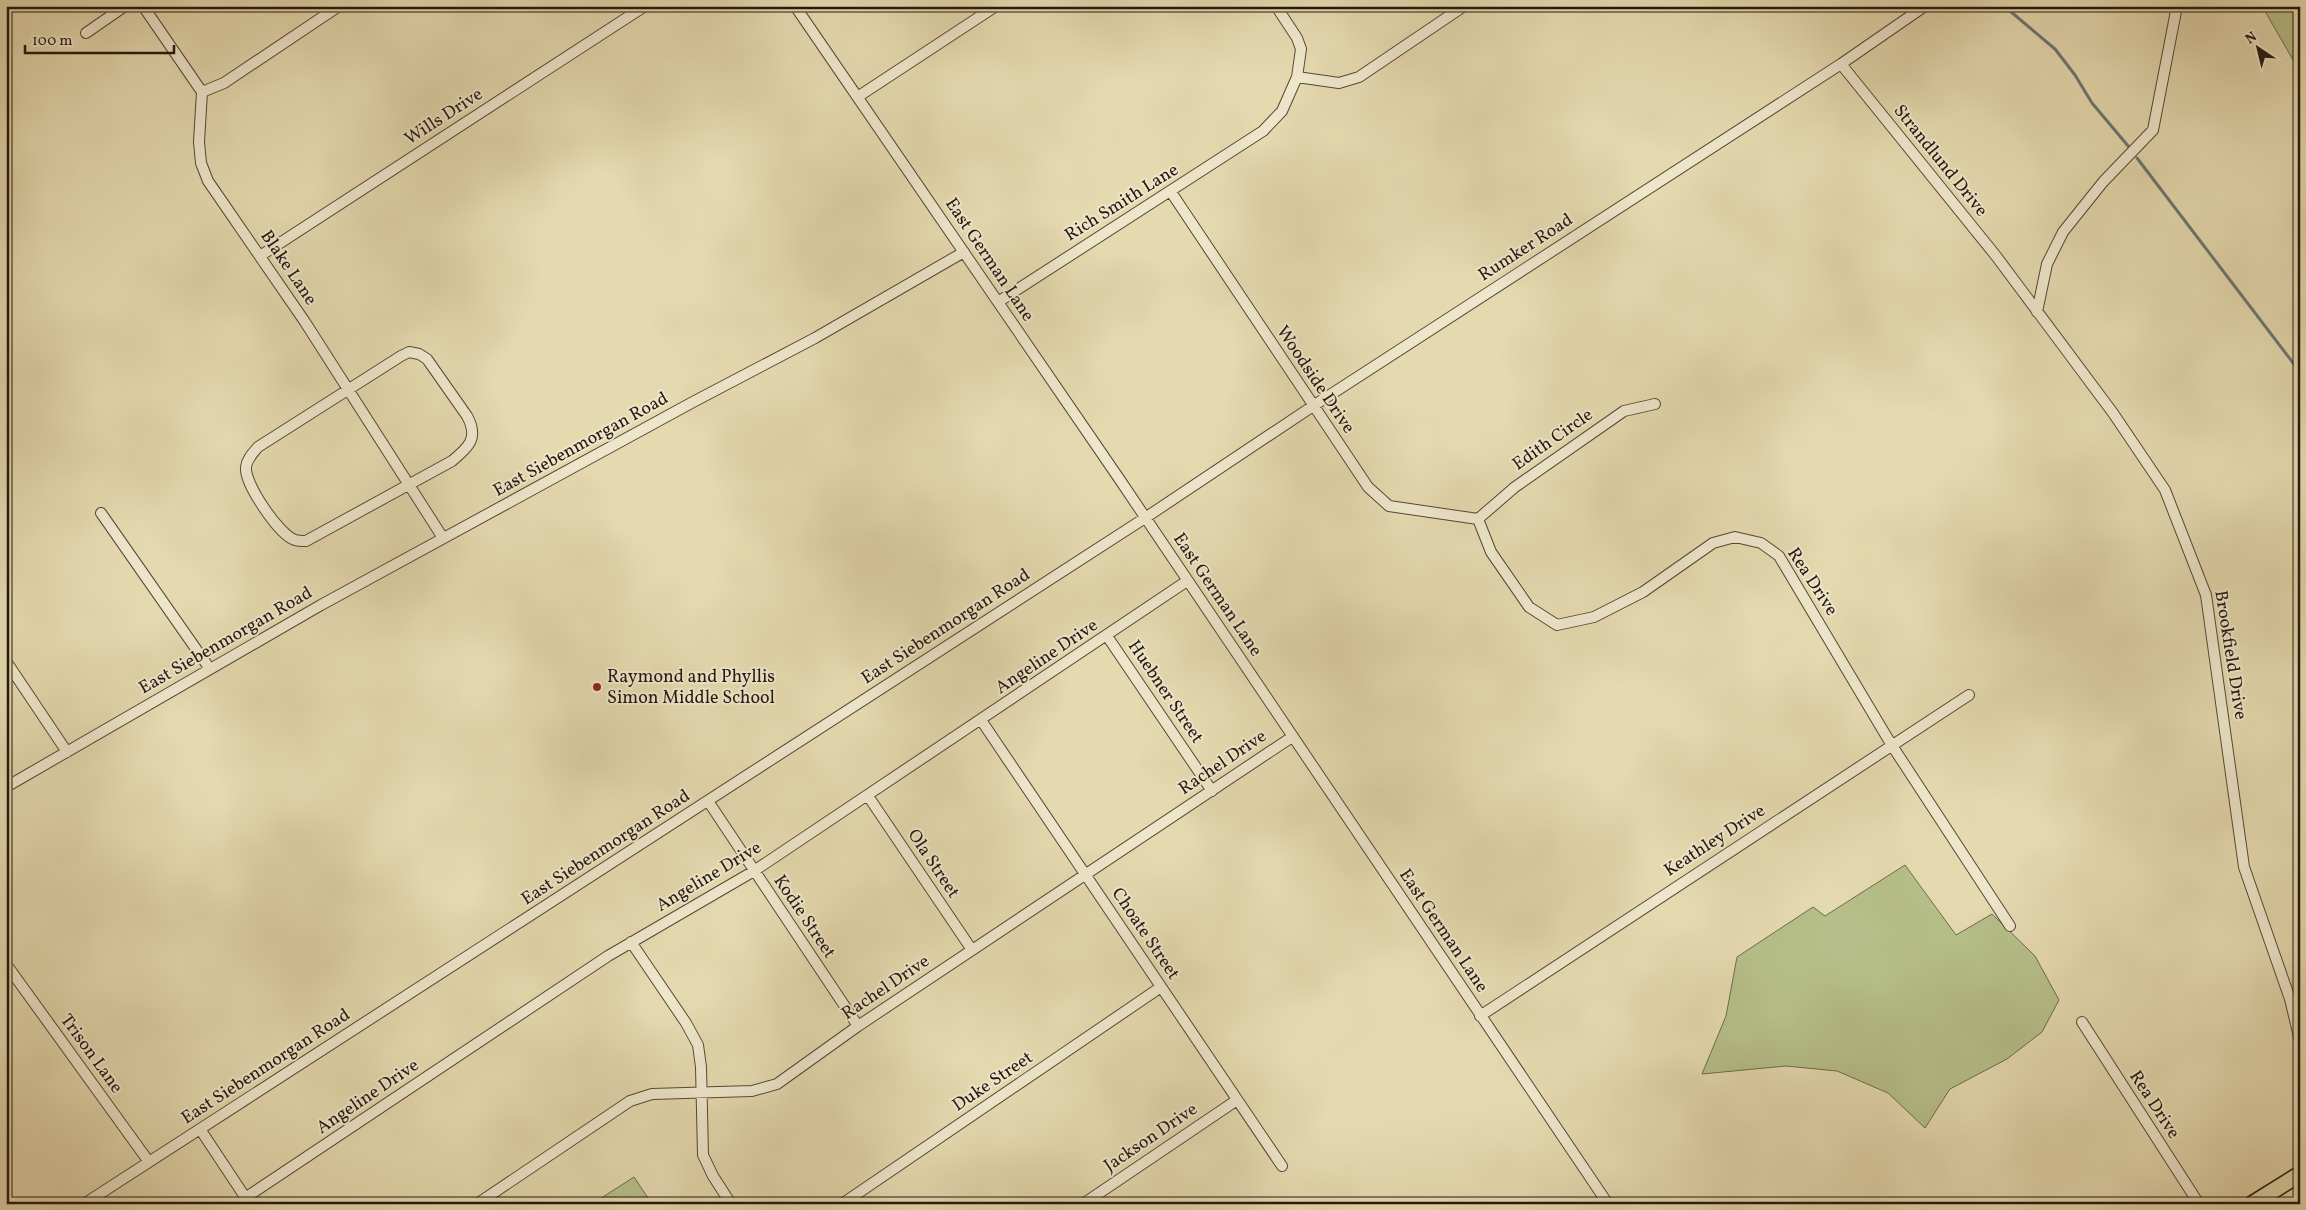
<svg xmlns="http://www.w3.org/2000/svg" width="2306" height="1210" font-family="Vollkorn,serif">
	<style>
		.green { fill: #b6bf89; stroke: #6d6c4c }
		.lines { fill: none; stroke-linecap: round; stroke-linejoin: round }
		.stream { stroke: #6c7773; stroke-width: 3 }
		.minor-casing { stroke: #544836; stroke-width: 12 }
		.highway-casing { stroke: #24180e; stroke-width: 18 }
		.minor { stroke: #eee6cb; stroke-width: 10 }
		.highway { stroke: #e5d9af; stroke-width: 15 }
		.poi-dot { fill: #8f2418; stroke: #eee6cb; stroke-width: 2 }
		.labels { text-anchor: middle; dominant-baseline: central; stroke-width: 4; stroke-linejoin: round; paint-order: stroke }
		.street-label { font-size: 18px; fill: #24180e; stroke: #eee6cb }
		.poi-label { font-size: 18px; fill: #24180e; stroke: #eee6cb; text-anchor: start }
	</style>
	<rect width="100%" height="100%" fill="#e5d9af"/>
	<filter id="stains"><feTurbulence type="fractalNoise" baseFrequency=".004" numOctaves="4"/><feColorMatrix values="0 0 0 0 .2 0 0 0 0 .09 0 0 0 0 .02 0 0 0 .5 -.17"/></filter>
	<radialGradient id="worn" r=".72"><stop offset=".6" stop-color="#630" stop-opacity="0"/><stop offset="1" stop-color="#630" stop-opacity=".3"/></radialGradient>
	<!-- green -->
	<path class="green" d="M2262 6H2300V72Z
		M1905 865 1956 935 1992 914 2035 956 2059 1000 2042 1032 2007 1059 1950 1089 1925 1128 1888 1093 1837 1071 1786 1066 1702 1074 1726 1016 1737 957 1813 907 1825 916Z
		M634 1177 652 1204H592Z"/>
	<g class="lines">
		<!-- stream -->
		<path class="stream" d="M2004 6 2055 49 2075 75 2092 103 2129 147
			M2137 158 2300 372"/>
		<!-- minor casing -->
		<g class="minor-casing">
			<path id="minor" d="M143 6 202 92 199 142 201 163 208 181 305 322 443 538
				M795 6 1120 480 1608 1204
				M86 33 125 6
				M1841 64 1996 256 2113 413 2165 490 2206 595 2244 867 2290 999 2300 1041
				M1297 77 1339 83 1359 77 1464 6
				M202 92 224 83 339 6
				M859 96 996 6
				M1171 192 1368 487 1389 506 1478 519
				M260 256 645 6
				M998 302 1263 131 1282 111 1297 77 1301 49 1297 38 1276 6
				M2037 312 2047 264 2063 232 2103 182 2153 130 2177 6
				M409 352 419 354 427 359 467 416C479 438 469 447 452 461L306 541C303 541 298 541 295 540 279 535 244 483 246 467 247 459 253 453 258 447L401 356Z
				M101 513 210 669
				M1478 519 1491 552 1529 607 1557 625 1594 617 1643 592 1713 543 1735 537 1761 543 1779 556 1891 744 2010 926
				M1478 519 1515 487 1624 411 1655 404
				M1107 636 1212 791
				M6 661 67 752
				M981 720 1282 1166
				M6 787 321 605 693 402 815 338 964 252
				M868 796 972 950
				M708 801 858 1026
				M631 942 686 1023 698 1045 701 1067 703 1155 713 1176 731 1204
				M6 964 149 1162
				M1480 1016 1969 695
				M2082 1022 2199 1204
				M200 1129 249 1203
				M245 1198 608 956 754 871 1187 581
				M84 1204 1145 518 1313 406 1841 64 1925 6
				M477 1204 630 1101 652 1094 752 1091 777 1084 858 1026 1292 737
				M842 1204 1161 987
				M1083 1204 1237 1100"/>
		</g>
		<!-- highway casing -->
		<g class="highway-casing">
			<path id="highway" d="M2252 1204 2300 1174"/>
		</g>
		<!-- minor -->
		<use href="#minor" class="minor"/>
		<!-- highway -->
		<use href="#highway" class="highway"/>
	</g>
	<!-- markers -->
	<circle class="poi-dot" cx="597" cy="687" r="5"/>
	<g class="labels">
		<!-- street labels -->
		<g class="street-label">
			<text transform="translate(444 117) rotate(-33)">Wills Drive</text>
			<text transform="translate(1940 161) rotate(51)">Strandlund Drive</text>
			<text transform="translate(1122 203) rotate(-32)">Rich Smith Lane</text>
			<text transform="translate(1526 248) rotate(-33)">Rumker Road</text>
			<text transform="translate(989 260) rotate(56)">East German Lane</text>
			<text transform="translate(288 268) rotate(56)">Blake Lane</text>
			<text transform="translate(1315 380) rotate(56)">Woodside Drive</text>
			<text transform="translate(1553 440) rotate(-35)">Edith Circle</text>
			<text transform="translate(581 445) rotate(-29)">East Siebenmorgan Road</text>
			<text transform="translate(1812 582) rotate(57)">Rea Drive</text>
			<text transform="translate(1217 595) rotate(56)">East German Lane</text>
			<text transform="translate(946 627) rotate(-33)">East Siebenmorgan Road</text>
			<text transform="translate(226 641) rotate(-30)">East Siebenmorgan Road</text>
			<text transform="translate(2230 655) rotate(81)">Brookfield Drive</text>
			<text transform="translate(1047 657) rotate(-34)">Angeline Drive</text>
			<text transform="translate(1165 692) rotate(56)">Huebner Street</text>
			<text transform="translate(1223 763) rotate(-34)">Rachel Drive</text>
			<text transform="translate(1715 841) rotate(-33)">Keathley Drive</text>
			<text transform="translate(606 848) rotate(-33)">East Siebenmorgan Road</text>
			<text transform="translate(933 864) rotate(56)">Ola Street</text>
			<text transform="translate(709 877) rotate(-31)">Angeline Drive</text>
			<text transform="translate(804 917) rotate(56)">Kodie Street</text>
			<text transform="translate(1443 931) rotate(56)">East German Lane</text>
			<text transform="translate(1145 934) rotate(56)">Choate Street</text>
			<text transform="translate(886 988) rotate(-34)">Rachel Drive</text>
			<text transform="translate(91 1054) rotate(54)">Trison Lane</text>
			<text transform="translate(266 1067) rotate(-33)">East Siebenmorgan Road</text>
			<text transform="translate(993 1082) rotate(-34)">Duke Street</text>
			<text transform="translate(368 1097) rotate(-34)">Angeline Drive</text>
			<text transform="translate(2154 1105) rotate(57)">Rea Drive</text>
			<text transform="translate(1151 1138) rotate(-34)">Jackson Drive</text>
		</g>
		<!-- poi labels -->
		<g class="poi-label">
			<text x="607" y="677">Raymond and Phyllis<tspan x="607" dy="21">Simon Middle School</tspan></text>
		</g>
	</g>
	<!-- margin -->
	<rect width="2306" height="1210" fill="none" stroke="#e5d9af" stroke-width="25"/>
	<rect x="8" y="8" width="2291" height="1195" fill="none" stroke="#24180e" stroke-width="2.5"/>
	<rect x="12" y="12" width="2281" height="1185" fill="none" stroke="#24180e"/>
	<!-- north arrow -->
	<g transform="translate(2258 48) rotate(325)" stroke="#eee6cb" stroke-width="4" paint-order="stroke">
	<path d="M0-4L9 19L0 12L-9 19Z" fill="#24180e"/>
	<text y="-8" font-size="14" font-weight="bold" text-anchor="middle" fill="#24180e">N</text>
	</g>
	<!-- scale -->
	<path d="M25 45v8h149v-8" fill="none" stroke="#24180e" stroke-width="2.5"/>
	<text x="32" y="45" font-size="15" fill="#24180e" stroke="#eee6cb" stroke-width="4" paint-order="stroke">100 m</text>
	<rect width="100%" height="100%" filter="url(#stains)"/>
	<rect width="100%" height="100%" fill="url(#worn)"/>
</svg>
